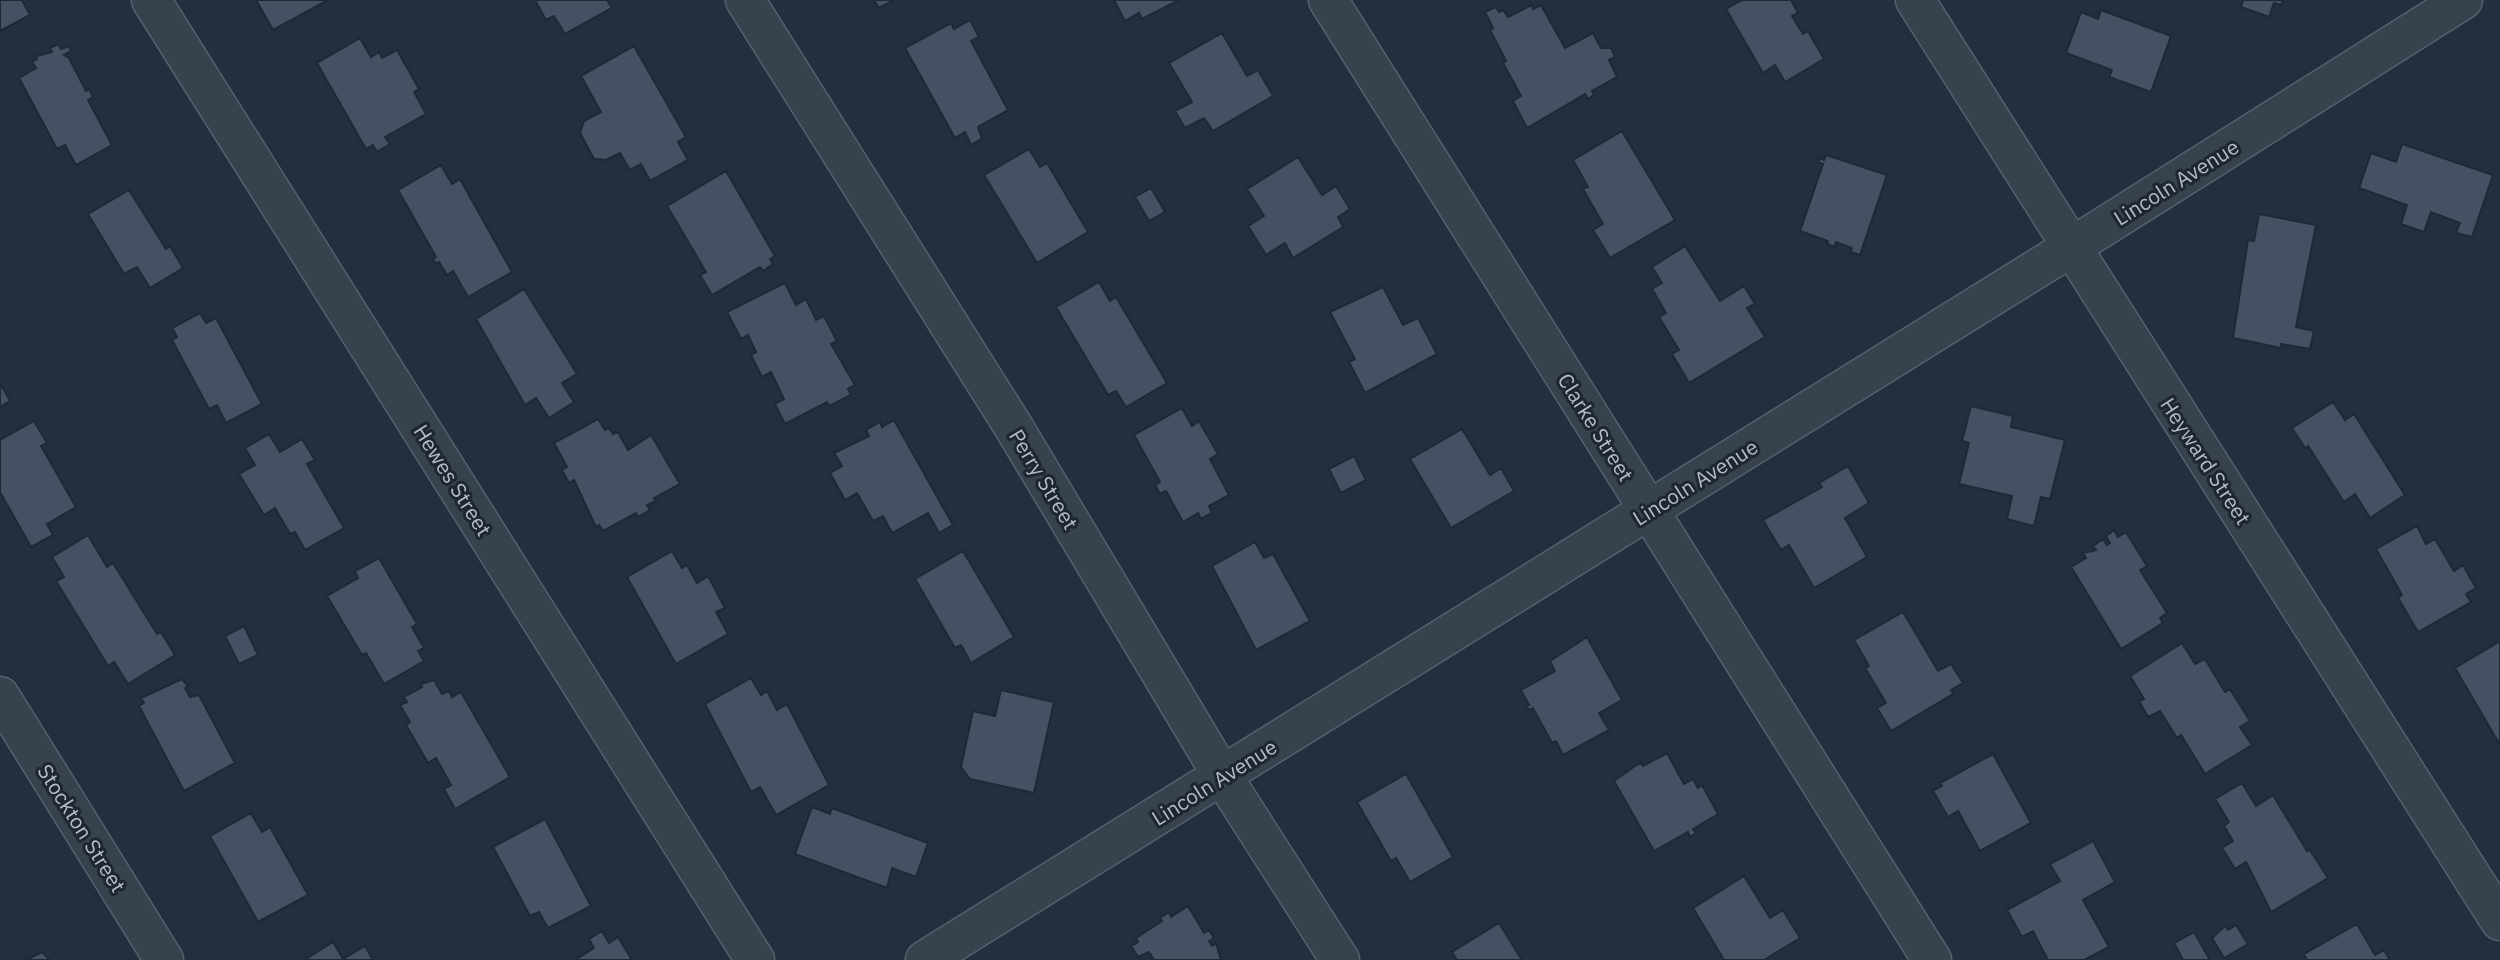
<svg xmlns="http://www.w3.org/2000/svg" width="2500" height="960" font-family="'IBM Plex Sans',sans-serif">
	<style>
		.building { fill: #455162; stroke: #1f2835; stroke-width: 2 }
		.lines { fill: none; stroke-linecap: round; stroke-linejoin: round }
		.minor-casing { stroke: #565f6c; stroke-width: 41 }
		.minor { stroke: #38414e; stroke-width: 38 }
		.labels { text-anchor: middle; dominant-baseline: central; stroke-width: 6; stroke-linejoin: round; paint-order: stroke }
		.street-label { font-size: 21px; fill: #b4bcc9; stroke: #1d2633 }
	</style>
	<rect width="100%" height="100%" fill="#242f3e"/>
	<!-- building -->
	<path class="building" d="M0 0H22L30 15 0 31Z
		M256 0H328L273 30Z
		M535 0H607L612 8 565 34 554 16 546 20Z
		M874 0H894L879 8Z
		M1114 0H1179L1142 19 1139 13 1125 21Z
		M1742 0H1791L1798 13 1792 16 1803 34 1808 31 1824 59 1785 82 1775 65 1763 73 1726 9Z
		M2243 0H2283L2281 5 2274 3 2269 17 2241 7Z
		M1532 5 1533 9 1541 5 1565 48 1593 33 1601 48H1611L1615 57 1609 60 1617 77 1592 91 1594 95 1588 99 1585 94 1527 128 1513 101 1521 96 1503 63 1506 61 1490 30 1493 28 1485 12 1496 7 1499 12 1503 10 1508 17Z
		M2101 10 2171 36 2151 92 2109 77 2112 70 2066 53 2081 12 2098 19Z
		M970 20 979 37 971 41 1008 110 978 127 982 139 971 145 965 132 955 138 905 48 951 23 954 29Z
		M1222 33 1247 76 1258 70 1273 96 1213 131 1204 118 1185 128 1175 111 1192 102 1169 63Z
		M360 38 371 57 379 52 382 58 397 50 419 89 414 92 426 114 385 137 390 144 377 152 373 145 366 149 317 63Z
		M58 44 61 49 69 46 71 51 64 55 69 58 86 91 89 89 93 97 88 100 112 145 76 165 65 145 57 149 19 78 36 68 32 62 37 59 36 56 52 52 50 48Z
		M634 46 686 137 678 142 688 160 650 181 641 164 630 170 620 153 606 160 594 159 580 133 584 121 601 112 581 76Z
		M1622 131 1675 220 1610 258 1593 230 1603 224 1583 189 1588 187 1573 160Z
		M2402 144 2493 175 2472 237 2456 233 2460 223 2431 212 2424 232 2401 224 2407 205 2359 188 2371 153 2396 162Z
		M1029 149 1040 167 1047 163 1088 232 1037 263 984 175Z
		M1826 155 1887 175 1860 255 1851 252 1852 248 1836 242 1834 247 1827 244 1828 241 1800 231 1823 164 1818 162 1820 158 1824 160Z
		M1298 157 1322 195 1336 186 1350 209 1338 217 1343 227 1293 258 1285 243 1266 255 1248 226 1264 216 1247 189Z
		M441 165 452 184 460 179 512 272 468 297 453 271 447 275 439 262 436 264 433 259 436 257 398 190Z
		M726 171 775 256 770 259 773 264 763 271 760 267 712 295 700 275 706 272 667 206Z
		M1151 188 1165 212 1149 221 1135 197Z
		M129 190 166 249 170 246 183 268 150 288 137 267 124 274 88 214Z
		M2259 214 2316 225 2296 327 2314 331 2310 349 2281 344V348L2233 338 2248 240 2254 241Z
		M1685 246 1720 301 1744 286 1755 304 1747 308 1765 337 1689 383 1672 354 1679 350 1659 317 1666 313 1652 289 1662 283 1652 267Z
		M1099 282 1110 301 1116 297 1167 383 1126 407 1116 391 1108 395 1056 307Z
		M785 283 796 305 806 299 816 320 824 316 837 341 831 344 855 385 848 389 851 395 829 406 827 402 785 424 775 404 784 399 771 372 762 377 751 355 756 352 748 335 741 339 727 312Z
		M1383 287 1403 325 1418 318 1437 354 1365 393 1349 362 1355 359 1330 312Z
		M524 289 577 374 562 383 574 402 549 418 536 398 525 405 476 319Z
		M200 313 206 323 216 318 262 404 226 423 217 405 209 409 172 340 177 337 172 328Z
		M0 383 10 401 0 407Z
		M2333 402 2345 420 2354 414 2405 495 2370 518 2355 494 2344 502 2308 446 2305 448 2292 428Z
		M1971 406 2013 416 2011 427 2065 440 2050 499 2041 497 2034 526 2007 519 2012 496 1959 484 1969 443 1962 441Z
		M1182 408 1192 426 1199 421 1218 454 1210 459 1229 495 1209 506 1212 513 1201 519 1198 513 1183 522 1166 491 1160 494 1155 485 1160 482 1134 435Z
		M598 419 605 430 609 428 613 434 618 432 628 450 651 435 680 484 654 498 656 501 647 505 650 510 638 517 636 513 603 531 599 525 596 527 574 480 569 483 562 470 567 467 554 443Z
		M894 420 953 525 939 533 928 513 892 533 883 516 873 521 857 493 845 500 830 473 842 466 834 453 869 436 866 430 880 422 882 427Z
		M34 421 47 443 41 446 76 507 47 524 53 535 31 547 0 492V440Z
		M1462 429 1490 475 1501 468 1514 491 1451 528 1410 459Z
		M269 434 280 452 302 439 315 460 307 464 344 528 305 550 295 532 290 534 275 508 264 515 239 474 255 465 245 448Z
		M1354 456 1366 480 1341 493 1329 469Z
		M1848 466 1869 503 1845 518 1867 557 1814 588 1789 545 1781 550 1763 520 1822 487 1819 483Z
		M2417 526 2426 544 2435 539 2454 571 2463 565 2476 588 2466 594 2471 602 2418 632 2398 598 2402 595 2376 549Z
		M2114 530 2118 537 2126 532 2147 566 2140 570 2167 613 2160 618 2163 623 2121 649 2071 567 2086 558 2083 553 2096 550 2093 546 2103 539 2107 545 2110 543 2106 536Z
		M88 535 107 567 113 563 157 634 161 632 175 655 128 684 114 662 108 666 56 581 64 577 52 557Z
		M1255 542 1264 558 1273 554 1310 621 1256 650 1212 566Z
		M672 551 682 568 687 565 697 583 708 576 725 608 716 612 728 634 676 664 627 577Z
		M963 551 1014 637 971 663 961 645 955 648 915 579Z
		M379 558 417 624 412 627 424 648 418 651 424 661 384 684 366 653 362 655 327 596 358 578 355 571Z
		M1903 612 1938 671 1951 664 1963 683 1951 690 1953 694 1891 731 1877 708 1886 703 1865 668 1869 666 1854 640Z
		M244 626 258 655 239 664 225 636Z
		M1587 637 1622 700 1599 713 1609 730 1563 755 1556 741 1552 743 1533 708 1529 710 1526 706 1529 705 1521 690 1555 671 1550 661Z
		M2500 641V745L2455 668Z
		M2182 643 2195 664 2205 659 2225 692 2230 689 2250 721 2240 727 2252 745 2205 774 2181 735 2177 738 2160 711 2148 717 2139 701 2144 699 2130 676Z
		M751 678 761 695 767 691 777 710 787 704 829 785 776 815 760 787 751 792 705 704Z
		M182 679 188 686 185 688 190 697 199 695 235 763 184 791 139 706 144 703 141 698Z
		M434 680 442 694 449 691 452 697 461 692 510 777 455 809 444 789 451 785 436 758 428 763 406 725 410 722 400 705 407 702 404 697 422 687 421 684Z
		M1001 690 1054 702 1034 793 970 779 961 767 973 711 995 716Z
		M1667 753 1684 784 1693 779 1698 788 1702 785 1718 814 1693 829 1696 833 1690 837 1688 832 1654 851 1614 781 1635 766 1641 763 1643 766Z
		M1993 754 2031 823 1980 851 1958 811 1948 817 1933 791 1942 786 1940 783Z
		M1406 774 1453 857 1410 882 1396 858 1391 861 1357 802Z
		M2242 783 2256 806 2273 795 2307 851 2310 850 2328 878 2271 912 2246 862 2235 869 2222 848 2233 841 2224 826 2229 822 2215 799Z
		M812 807 830 814 832 808 928 843 916 877 892 868 887 888 795 854Z
		M251 813 262 832 270 827 308 895 258 922 210 836Z
		M545 819 591 906 548 928 539 912 530 916 493 847Z
		M2093 841 2115 882 2083 900 2109 947 2084 960H2048L2033 931 2022 937 2007 910 2060 881 2050 864Z
		M1744 876 1770 918 1783 910 1800 938 1764 960H1724L1693 908Z
		M1188 906 1204 933 1209 930 1214 938 1209 941 1212 946 1216 943 1221 960H1154L1149 952 1138 957 1131 946 1138 942 1136 938 1162 921 1160 918 1169 912 1171 917Z
		M1499 923 1522 960H1457L1452 952Z
		M2357 924 2375 955 2384 950 2390 960H2307L2304 954Z
		M2236 925 2248 944 2224 958 2212 938 2225 926 2228 930Z
		M602 931 609 943 618 937 632 960H575L594 948 589 939Z
		M2194 932 2210 960H2183L2174 943Z
		M333 942 343 959 365 946 373 960H304Z
		M42 952 50 960H26Z"/>
	<g class="lines">
		<!-- minor casing -->
		<g class="minor-casing">
			<path id="minor" d="M151 0 755 960
				M745 0 1013 426 1223 777 1340 960
				M1328 0 1932 960
				M1915 0 2500 921
				M0 696 164 960
				M925 960 2070 248 2463 0"/>
		</g>
		<!-- minor -->
		<use href="#minor" class="minor"/>
	</g>
	<g class="labels">
		<!-- street labels -->
		<g class="street-label">
			<text transform="translate(2176 182) rotate(-32)">Lincoln Avenue</text>
			<text transform="translate(1596 427) rotate(58)">Clarke Street</text>
			<text transform="translate(2206 461) rotate(57)">Heyward Street</text>
			<text transform="translate(1044 479) rotate(59)">Perry Street</text>
			<text transform="translate(453 480) rotate(58)">Hewes Street</text>
			<text transform="translate(1695 482) rotate(-32)">Lincoln Avenue</text>
			<text transform="translate(1214 782) rotate(-32)">Lincoln Avenue</text>
			<text transform="translate(82 828) rotate(58)">Stockton Street</text>
		</g>
	</g>
</svg>
